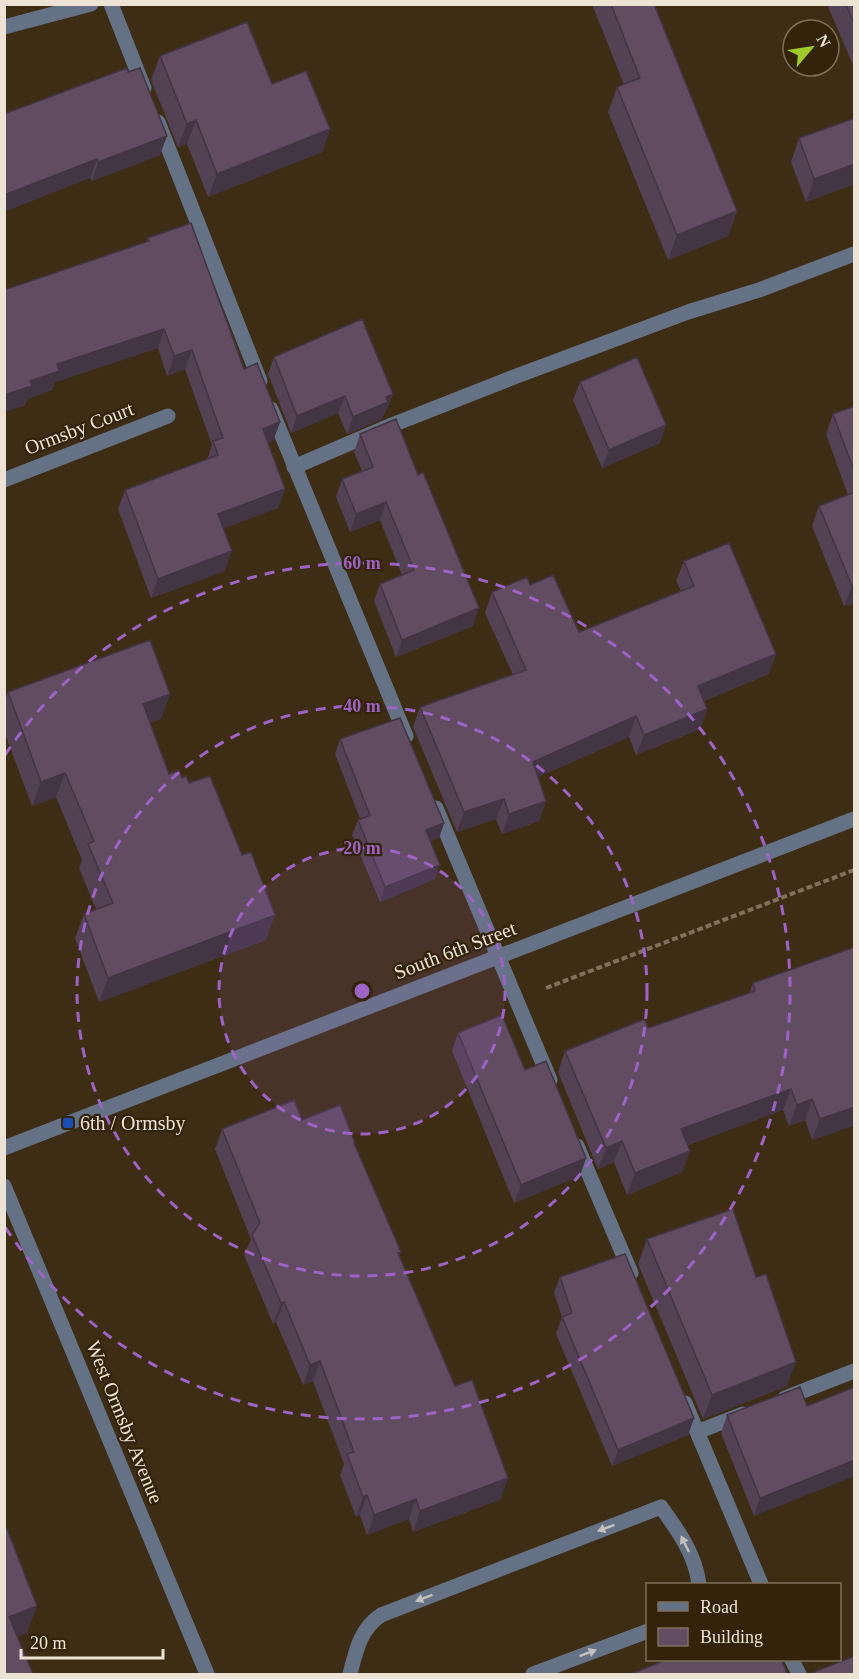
<svg xmlns="http://www.w3.org/2000/svg" width="859" height="1679" font-family="'Times New Roman',serif">
	<style>
		.lines { fill: none; stroke-linecap: round; stroke-linejoin: round }
		.path { stroke: #7f715d; stroke-width: 4; stroke-dasharray: 6 3; stroke-linecap: butt }
		.minor { stroke: #657286; stroke-width: 15 }
		.wall { fill: #534154 }
		.shaded-wall { fill: #443545 }
		.building { fill: #614c62; stroke: #443545; stroke-width: 1.5 }
		.oneway { fill: #c4c1bd }
		.ring { fill: none; stroke: #9d63c6; stroke-width: 3; stroke-dasharray: 10 8 }
		.transit-dot { fill: #1a4fb4; stroke: #32230a; stroke-width: 2 }
		.labels { text-anchor: middle; dominant-baseline: central; stroke-width: 4.5; stroke-linejoin: round; paint-order: stroke }
		.street-label { font-size: 20px; fill: #ede3d5; stroke: #32230a }
		.poi-label { font-size: 20px; fill: #ede3d5; stroke: #32230a; text-anchor: start }
		.centre { fill: #9d63c6; stroke: #32230a; stroke-width: 3 }
		.ring-label { font-size: 18px; text-anchor: middle; font-weight: bold; fill: #9d63c6; stroke: #32230a; stroke-width: 4.5; stroke-linejoin: round; paint-order: stroke }
	</style>
	<rect width="100%" height="100%" fill="#3d2d14"/>
	<g class="lines">
		<!-- path -->
		<path class="path" d="M546 988 854 870"/>
		<!-- minor -->
		<path class="minor" d="M111 4 144 88
			M4 27 91 4
			M158 122 260 381
			M271 409 406 736
			M294 467 392 425 514 377 688 312 759 290 854 254
			M4 480 168 416
			M436 808 550 1080
			M577 1146 631 1273
			M4 1148 854 819
			M4 1186 207 1674
			M785 1398 854 1371
			M685 1403 761 1584
			M697 1432 743 1414
			M792 1660 799 1674
			M350 1674C356 1651 360 1629 381 1615L661 1507C679 1532 695 1554 699 1584
			M533 1674 648 1631"/>
	</g>
	<!-- wall -->
	<path class="wall" d="M592 4H654L737 211 728 236 668 260 608 112 617 87 624 85Z
		M827 4H855V70Z
		M160 56 272 84 330 129 322 152 208 197 187 144 178 147 151 80Z
		M4 114 160 155 92 181 90 178Z
		M855 118V184L806 202 791 162 799 138Z
		M148 238 244 369 280 422 273 441 268 443 278 508 223 528 225 571 151 598 118 509 125 490 207 460 212 445 185 369 167 376 158 348 55 382 52 390 27 399 25 405 4 412V290L146 242Z
		M274 357 393 394 386 411 385 412 382 419 347 434 338 413 291 433 268 374Z
		M580 382 660 443 602 468 573 400Z
		M855 406V603L844 606 812 526 819 506 848 495 826 434 833 414Z
		M360 434 473 626 396 657 374 601 380 584 402 575 380 520 350 532 336 497 342 479 362 471 354 452Z
		M684 561 769 674 704 701 707 709 700 729 636 755 629 737 538 777 546 801 539 821 502 834 496 819 457 832 413 727 420 707 513 675 485 613 492 592 530 585 579 632 681 591 676 581Z
		M8 692 170 694 161 719 150 723 169 774 182 778 189 783 266 940 99 1002 75 938 84 914 96 909 79 868 82 860 56 797 32 806 4 731V703Z
		M340 739 444 823 439 838 430 841 435 879 380 902 352 835 358 820 360 819 335 754Z
		M855 940V1125L812 1140 805 1120 789 1126 783 1110 688 1145 690 1151 682 1172 627 1195 614 1162 598 1169 558 1072 565 1051 648 1028 749 993 753 983 852 948Z
		M458 1033 525 1070 580 1176 514 1203 452 1051Z
		M302 1120 355 1143V1145L400 1256 501 1499 413 1532 409 1519 367 1535 360 1515 356 1517 340 1475 344 1464 313 1381 303 1385 276 1322 273 1324 244 1255 251 1239 215 1149 222 1129Z
		M647 1239 787 1386 703 1419 638 1264Z
		M560 1277 694 1418 688 1435 612 1466 556 1334 562 1317 554 1293Z
		M807 1406 754 1516 721 1433 727 1415Z"/>
	<!-- shaded-wall -->
	<path class="shaded-wall" d="M196 120 187 144 178 147 187 124Z
		M330 129 322 152 208 197 217 174Z
		M167 136 160 155 92 181 98 162Z
		M97 159 90 178 4 212V195Z
		M855 164V184L806 202 814 179Z
		M737 211 728 236 668 260 677 235Z
		M164 329 158 348 55 382 52 390 27 399 25 405 4 412V395L57 364Z
		M192 350 185 369 167 376 174 356Z
		M393 394 386 411 385 412 382 419 347 434 353 417 386 397Z
		M345 396 338 413 291 433 297 416Z
		M280 422 273 441 256 448 263 429Z
		M666 425 660 443 602 468 609 450Z
		M285 489 278 508 211 533 218 514Z
		M386 502 380 520 350 532 356 514Z
		M232 551 225 571 151 598 158 579Z
		M855 585V603L844 606 852 586Z
		M479 608 473 626 396 657 402 640Z
		M776 654 769 674 691 706 698 686Z
		M170 694 161 719 134 729 143 704Z
		M707 709 700 729 636 755 644 735Z
		M636 716 629 737 526 782 533 762Z
		M65 773 56 797 32 806 41 782Z
		M504 799 496 819 457 832 464 812Z
		M546 801 539 821 502 834 509 814Z
		M444 823 439 838 420 844 426 830Z
		M440 865 435 879 380 902 385 887Z
		M275 915 266 940 99 1002 108 978Z
		M791 1089 783 1110 673 1150 681 1129Z
		M812 1099 805 1120 789 1126 797 1105Z
		M855 1107V1125L812 1140 820 1119Z
		M622 1141 614 1162 598 1169 606 1148Z
		M690 1151 682 1172 627 1195 635 1173Z
		M586 1158 580 1176 514 1203 521 1185Z
		M284 1302 276 1322 273 1324 281 1303Z
		M320 1361 313 1381 303 1385 310 1365Z
		M796 1362 787 1386 703 1419 712 1395Z
		M694 1418 688 1435 612 1466 618 1450Z
		M855 1460V1476L754 1516 760 1498Z
		M508 1478 501 1499 413 1532 420 1511Z
		M367 1495 360 1515 356 1517 363 1497Z
		M416 1499 409 1519 367 1535 374 1515Z
		M37 1606 27 1633 4 1642 9 1617Z"/>
	<!-- building -->
	<path class="building" d="M611 4H654L737 211 677 235 617 87 640 78Z
		M846 4H855V26Z
		M247 22 272 84 306 71 330 129 217 174 196 120 187 124 160 56Z
		M127 68 128 72 140 68 167 136 98 162 97 159 4 195V114Z
		M855 118V164L814 179 799 138Z
		M191 223 244 369 257 363 280 422 263 429 285 489 218 514 232 551 158 579 125 490 218 455 213 441 223 438 192 350 174 356 164 329 57 364 59 371 30 381 32 386 4 395V290L149 241 148 238Z
		M362 319 393 394 386 397 388 402 353 417 345 396 297 416 274 357Z
		M637 357 666 425 609 450 580 382Z
		M855 406V473L833 414Z
		M396 419 418 475 423 472 479 608 402 640 380 584 414 570 386 502 356 514 342 479 373 467 360 434Z
		M855 492V585L852 586 819 506Z
		M729 543 776 654 698 686 707 709 644 735 636 716 533 762 546 801 509 814 504 799 464 812 420 707 526 670 492 592 527 577 530 585 553 575 579 632 694 586 684 561Z
		M150 640 170 694 143 704 169 774 179 770 182 778 186 776 189 783 210 776 242 855 251 852 275 915 108 978 84 914 113 903 88 844 94 841 65 773 41 782 8 692Z
		M400 718 444 823 426 830 440 865 385 887 358 820 370 815 340 739Z
		M855 947V1107L820 1119 812 1099 797 1105 791 1089 681 1129 690 1151 635 1173 622 1141 606 1148 565 1051 645 1019 648 1028 755 991 753 983Z
		M502 1015 525 1070 546 1061 586 1158 521 1185 458 1033Z
		M294 1100 302 1120 340 1105 355 1143H354L401 1252 398 1253 455 1386 472 1380 508 1478 420 1511 416 1499 374 1515 367 1495 363 1497 347 1454 354 1452 320 1361 310 1365 284 1302 281 1303 252 1235 260 1223 222 1129Z
		M733 1209 756 1277 766 1274 796 1362 712 1395 647 1239Z
		M625 1254 694 1418 618 1450 562 1317 572 1313 560 1277Z
		M800 1387 807 1406 855 1387V1460L760 1498 727 1415Z
		M7 1529 37 1606 9 1617 33 1674H4V1530Z
		M855 1656V1674H809Z
		M668 1659H781L787 1674H631Z"/>
	<!-- one-way arrows -->
	<defs><path id="oneway-solid" d="M-6-.8H1V-3.2L6.5 0L1 3.2V.8H-6Z" transform="scale(1.5)"/></defs>
	<g class="oneway">
		<use href="#oneway-solid" transform="translate(606 1528) rotate(159)"/>
		<use href="#oneway-solid" transform="translate(685 1544) rotate(-116)"/>
		<use href="#oneway-solid" transform="translate(424 1598) rotate(159)"/>
		<use href="#oneway-solid" transform="translate(588 1653) rotate(-21)"/>
	</g>
	<!-- distance rings -->
	<circle cx="362" cy="991" r="143" fill="#9d63c6" fill-opacity=".12"/>
	<g class="ring">
		<circle cx="362" cy="991" r="143"/>
		<circle cx="362" cy="991" r="285"/>
		<path d="M5 755A428 428 0 1 1 5 1227"/>
	</g>
	<!-- markers -->
	<rect class="transit-dot" x="62" y="1117" width="12" height="12" rx="3"/>
	<g class="labels">
		<!-- street labels -->
		<g class="street-label">
			<text transform="translate(79 428) rotate(-21)">Ormsby Court</text>
			<text transform="translate(455 950) rotate(-21)">South 6th Street</text>
			<text transform="translate(125 1422) rotate(68)">West Ormsby Avenue</text>
		</g>
		<!-- poi labels -->
		<g class="poi-label">
			<text x="80" y="1123">6th / Ormsby</text>
		</g>
	</g>
	<circle cx="362" cy="991" r="9" class="centre"/>
	<g class="ring-label">
		<text x="362" y="569">60 m</text>
		<text x="362" y="712">40 m</text>
		<text x="362" y="854">20 m</text>
	</g>
	<!-- border -->
	<rect width="859" height="1679" fill="none" stroke="#ede3d5" stroke-width="12"/>
	<!-- legend -->
	<rect x="646" y="1583" width="195" height="78" fill="#32230a" stroke="#7d705b" stroke-width="1.5"/>
	<rect x="658" y="1602" width="30" height="9" fill="#657286" stroke="#7d705b" stroke-width="1.5"/>
	<text x="700" y="1613" font-size="18" fill="#ede3d5">Road</text>
	<rect x="658" y="1628" width="30" height="18" fill="#614c62" stroke="#7d705b" stroke-width="1.5"/>
	<text x="700" y="1643" font-size="18" fill="#ede3d5">Building</text>
	<!-- north arrow -->
	<g transform="translate(811 48) rotate(61)"><circle r="28" fill="#32230a" stroke="#7d705b" stroke-width="1.5"/>
	<path d="M0-4.5L10 22L0 15L-10 22Z" fill="#a0c92b"/>
	<text y="-9" font-size="16" font-weight="bold" text-anchor="middle" fill="#ede3d5">N</text>
	</g>
	<!-- scale -->
	<path d="M21 1649v9h142v-9" fill="none" stroke="#ede3d5" stroke-width="3"/>
	<text x="30" y="1649" font-size="18" fill="#ede3d5" stroke="#32230a" stroke-width="4.5" paint-order="stroke">20 m</text>
</svg>
